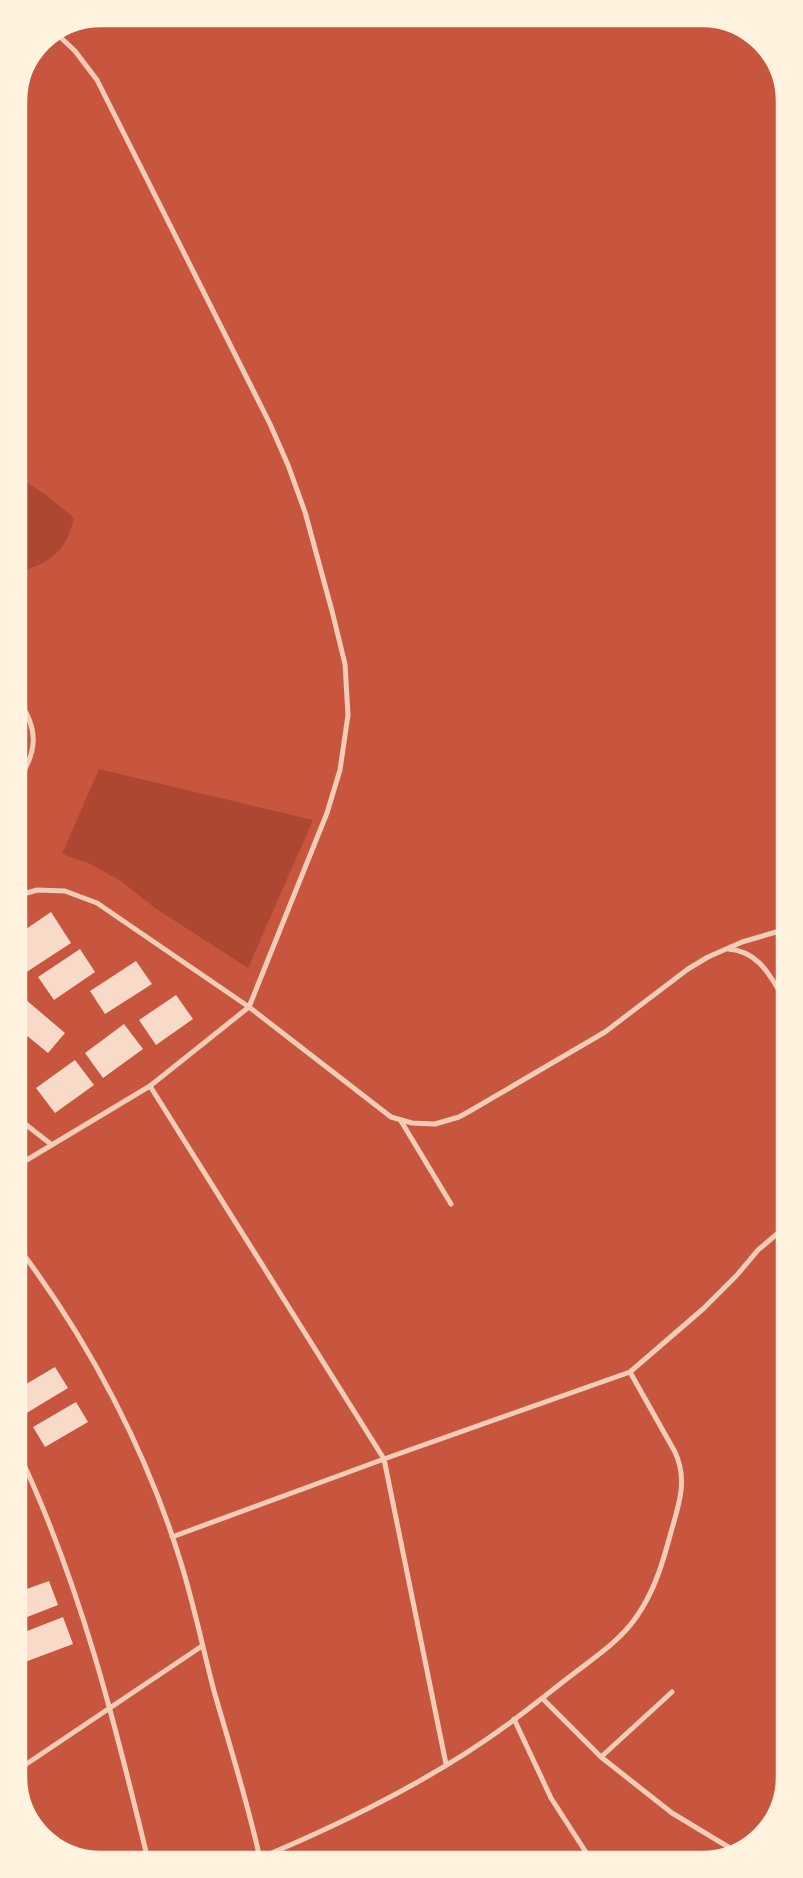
<svg xmlns="http://www.w3.org/2000/svg" width="803" height="1878" font-family="Raleway,sans-serif">
	<style>
		.green { fill: #ae4732 }
		.building { fill: #f7dbc8 }
		.lines { fill: none; stroke-linecap: round; stroke-linejoin: round }
		.minor { stroke: #f1ccb7; stroke-width: 5 }
		.rim { fill: none; stroke: #fff3e0; stroke-width: 2.5 }
	</style>
	<rect width="100%" height="100%" fill="#c8553d"/>
	<!-- green -->
	<path class="green" d="M19 478 45 494 74 518C68 548 49 566 19 571Z
		M99 769 313 820 248 968 155 908 121 881 88 863 62 854Z"/>
	<!-- building -->
	<path class="building" d="M51 912 71 943 22 975 20 933Z
		M80 949 95 972 54 1000 38 977Z
		M136 961 152 984 105 1014 90 991Z
		M176 995 193 1019 156 1045 139 1020Z
		M25 999 65 1033 48 1053 20 1030V1005Z
		M124 1024 143 1049 103 1078 85 1053Z
		M75 1060 94 1085 55 1113 36 1088Z
		M55 1367 68 1388 25 1414 21 1407V1387Z
		M76 1402 88 1422 45 1447 33 1427Z
		M49 1581 58 1605 22 1619 21 1591Z
		M63 1617 73 1644 25 1662 22 1654V1633Z"/>
	<g class="lines">
		<!-- minor -->
		<path class="minor" d="M19 701C39 730 37 751 19 780
			M20 895 37 890 65 891 97 903 249 1007 391 1117 412 1123 435 1124 459 1117 470 1111 605 1032 688 969 708 957 742 942 783 930
			M728 949C758 951 769 974 783 997
			M150 1086 384 1459 446 1764
			M20 1120 52 1145
			M401 1121 451 1204
			M20 1164 150 1086 249 1007 327 813 340 770 348 715 345 664 332 611 305 512 288 465 270 424 97 80 75 51 56 33
			M21 1251C90 1343 147 1452 181 1563 194 1605 203 1649 214 1691 230 1747 248 1803 260 1859
			M21 1458C81 1587 115 1723 148 1860
			M172 1537 384 1459 630 1372 703 1309 737 1275 758 1250 784 1228
			M542 1698 601 1757 672 1813 735 1851
			M514 1719 551 1798 589 1857
			M601 1757 672 1692
			M22 1767 202 1646
			M260 1858C346 1822 432 1780 507 1725 526 1711 545 1696 564 1681 589 1661 619 1643 637 1616 655 1590 663 1562 671 1532 679 1504 688 1480 675 1452L630 1372"/>
	</g>
	<!-- crop -->
	<path d="M0 0H803V1878H0ZM101 26H702A75 75 0 0 1 777 101V1777A75 75 0 0 1 702 1852H101A75 75 0 0 1 26 1777V101A75 75 0 0 1 101 26Z" fill="#fff3e0" fill-rule="evenodd"/>
	<path class="rim" d="M101 26H702A75 75 0 0 1 777 101V1777A75 75 0 0 1 702 1852H101A75 75 0 0 1 26 1777V101A75 75 0 0 1 101 26Z"/>
</svg>
